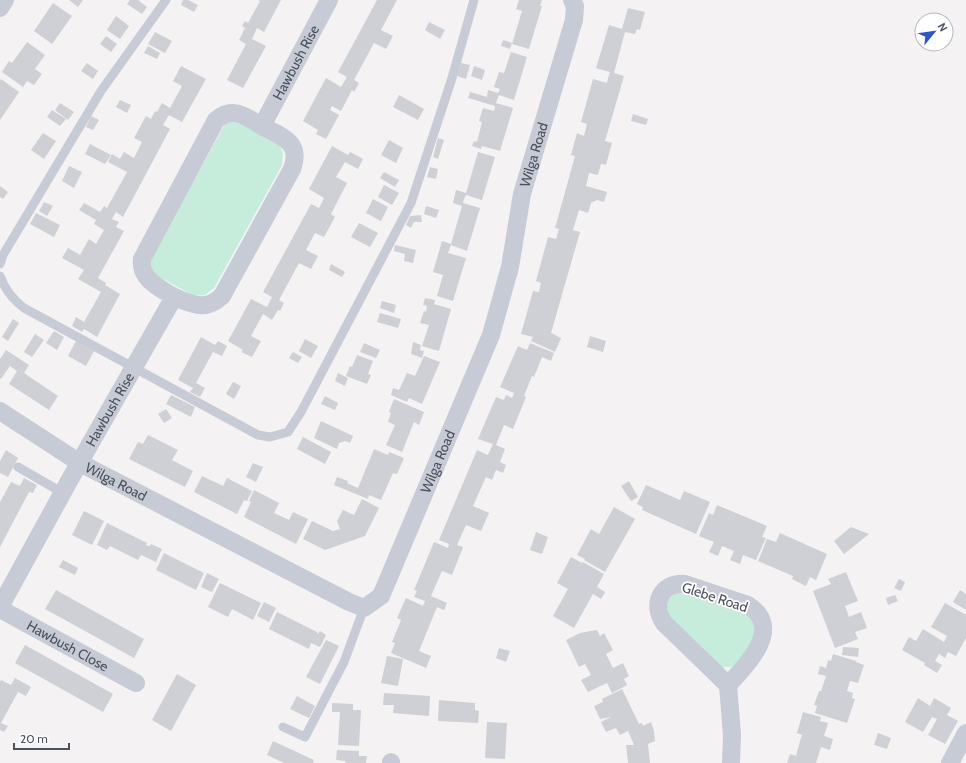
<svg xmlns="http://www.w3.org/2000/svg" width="966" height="763" font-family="Cabin,sans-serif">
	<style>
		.green { fill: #c6ecdc }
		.building { fill: #cfd0d5 }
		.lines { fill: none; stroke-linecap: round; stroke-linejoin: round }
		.lane { stroke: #c7cbd5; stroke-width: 9 }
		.street { stroke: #c7cbd5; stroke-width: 18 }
		.labels { text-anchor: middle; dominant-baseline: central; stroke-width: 3.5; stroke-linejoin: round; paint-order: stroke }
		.street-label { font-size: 14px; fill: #4b515d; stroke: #fff }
	</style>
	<rect width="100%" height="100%" fill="#f4f2f2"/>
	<!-- green -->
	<path class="green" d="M239 121 279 143 283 153 282 165 214 288 205 295 194 296 158 276 150 267V260L225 124 229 122Z
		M679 590 743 609 756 623 755 638 735 665 730 667H722L668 617 665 601Z"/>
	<!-- building -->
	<path class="building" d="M69 0H83L78 7Z
		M130 0H138L147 7 142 14 127 4Z
		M183 0H188L198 5 194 12 181 5Z
		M258 0H281L264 32 257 28 252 39 266 46 243 88 227 80 246 44 239 40 245 28 242 26 245 21 248 23 260 1Z
		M377 0H397L381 30 393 36 386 49 374 43 354 80 359 83 354 92 352 90 341 111 332 106 330 110 339 115 326 139 316 134 318 130 303 121 326 78 341 87 347 77 338 72Z
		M519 0H542L540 6H542L529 49 512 44 522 11 516 9Z
		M53 3 72 16 52 44 34 31Z
		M628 8 645 12 640 30 637 29 635 34 625 32 614 73 624 76 605 141 612 143 606 165 601 164 598 175 589 173 586 186 607 192 604 202 597 200 591 203 588 213 579 210 573 230 580 232 551 333 561 338 555 352 531 341 533 337 521 334 533 291 539 292 540 287 541 283 536 281 548 237 556 239 559 229 555 228 575 156 571 155 577 133 584 136 587 124 581 122 593 79 607 83 608 78 610 72 596 68 609 25 622 29Z
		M116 16 129 26 120 39 107 30Z
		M429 22 445 30 440 39 425 30Z
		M155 32 172 41 165 53 148 44Z
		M106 36 117 44 111 52 100 44Z
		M503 40 512 43 510 49 501 46Z
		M27 42 45 55 35 69 42 74 34 85 27 81 23 87 2 72 9 61 12 63Z
		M148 46 160 53 157 59 144 53Z
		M511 52 527 57 514 100 499 95 496 103 513 108 500 151 482 146 481 149 472 146 474 141 477 142 482 122 479 121 483 108 494 111 495 106 468 98 470 92 487 97 488 90 498 93 500 89 494 87 499 72 504 73Z
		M87 63 98 71 93 79 81 71Z
		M461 63 470 65 466 79 457 76Z
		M181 66 206 79 182 122 169 115 163 125 170 129 123 217 116 212 112 219 119 222 116 227 124 231 98 278 106 283 105 285 120 294 97 337 84 329 82 332 72 326 76 317 84 322 101 292 78 279 84 270 62 258 68 248 80 255 89 239 96 244 104 230 94 224 96 220 79 210 84 203 100 212 104 206 107 208 127 172 108 162 112 154 120 159 124 152 134 158 142 142 134 138 146 116 151 119 155 111 157 112 162 103 170 108 182 86 173 81Z
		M474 66 485 70 482 80 471 76Z
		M1 79 19 92 0 120V81Z
		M399 95 424 109 418 120 393 107Z
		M120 100 131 105 127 113 116 107Z
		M60 103 74 112 68 120 55 110Z
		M52 110 66 119 60 126 47 117Z
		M633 114 648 119 646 125 631 121Z
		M91 116 99 120 93 130 86 127Z
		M43 133 56 141 44 159 31 150Z
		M438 138 444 140 438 159 433 157Z
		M389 140 403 148 396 163 381 155Z
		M90 144 111 155 105 164 85 154Z
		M332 146 348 155 350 152 363 159 358 169 345 162 336 177 347 183 331 214 335 217 324 237 315 233 306 250 318 256 311 269 299 263 279 300 284 303 280 311 278 310 272 320 263 314 251 336 261 341 252 357 241 352 243 350 228 341 251 299 267 307 272 297 263 292 311 204 319 208 324 198 309 189Z
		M478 152 495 157 482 200 466 195 464 199 463 203 480 208 467 251 451 245 448 253 466 258 453 301 437 296 443 275 433 272 442 241 451 244 462 206 453 203 456 190 466 193Z
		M69 166 82 172 74 188 62 181Z
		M430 167 438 169 436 179 427 177Z
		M384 172 399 180 395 187 380 178Z
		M384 185 399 193 392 205 378 197Z
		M0 186 8 192 3 199 0 197Z
		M373 199 388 207 381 221 366 213Z
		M44 202 53 206 47 216 39 211Z
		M426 206 439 210 436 218 424 214Z
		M36 213 60 225 54 237 30 224Z
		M421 215 422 222H414L411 228 406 225 410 216Z
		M359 223 378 233 370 247 351 237Z
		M395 245 416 250 413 263 404 261 405 254 394 251Z
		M331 264 345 272 342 277 329 270Z
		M425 298 435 300 434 304 451 309 439 351 422 346 429 325 420 323 424 311 426 312 427 306 423 305Z
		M382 301 396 305 394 313 380 308Z
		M380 313 401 319 398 328 377 322Z
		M13 319 19 323 8 341 2 337Z
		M54 331 64 337 57 350 46 343Z
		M35 334 44 340 32 357 24 352Z
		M590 336 606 341 603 352 587 347Z
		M201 337 215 345 218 341 227 346 222 356 213 352 196 383 205 388 200 397 190 392 193 388 178 380Z
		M305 339 318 346 311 358 299 351Z
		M76 341 94 351 86 366 68 356Z
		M413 342 421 345 420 350 424 351 422 358 411 354Z
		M364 343 380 350 376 358 360 352Z
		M530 343 554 353 551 361 542 357 534 377 532 376 524 396 526 397 513 429 504 425 496 445 505 449 500 462 506 465 503 473 496 470 492 480 486 477 473 506 489 513 481 531 466 525 457 545 463 547 452 575 442 571 431 596 447 603 444 610 437 607 419 651 431 656 426 668 391 653 395 643 392 642 401 620 397 618 406 598 423 606 425 601 414 597 417 591 414 590 434 542 448 548 449 544 439 540 477 450 488 455 493 444 478 439 496 397 504 400 506 395 512 398 514 393 500 387 518 346 527 350Z
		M6 350 29 365 24 373 58 396 49 410 9 384 17 371 10 366 1 379 0 378V359Z
		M293 352 302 357 298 363 289 358Z
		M357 355 373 361 368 374 371 375 367 384 346 376 350 366 352 367Z
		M424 356 440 362 422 404 409 398 407 402 391 395 393 388 399 390 407 373 415 376Z
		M338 373 348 378 345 386 335 381Z
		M233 382 241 386 234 399 226 394Z
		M171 395 195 407 191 417 166 404Z
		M325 396 338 403 335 410 321 404Z
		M394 399 424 412 419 425 414 422 402 452 386 445 395 425 388 422 391 413 389 412Z
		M166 409 172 418 164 423 158 414Z
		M321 421 353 436 350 443 345 441 339 443 337 449 314 438Z
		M148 435 178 450 172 460 193 471 185 487 129 459 138 442 143 444Z
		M303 437 331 452 325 464 297 449Z
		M374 449 388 455 389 452 404 458 397 474 393 473 381 500 369 495 368 499 334 485 337 477 348 481 347 483 358 488Z
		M6 450 18 458 8 477 0 473V461Z
		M253 463 263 467 256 482 246 477Z
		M202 476 223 486 227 478 252 491 247 501 244 500 237 514 194 492Z
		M24 478 37 485 33 493 29 492 0 547V502L11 482 20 486Z
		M629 481 638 497 631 501 621 486Z
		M646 485 680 500 684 491 710 502 696 534 642 510 643 507 637 504Z
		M254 490 279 503 274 513 289 520 293 512 308 519 296 544 244 517 251 502 249 501Z
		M362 499 379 508 365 536 325 550 303 539 312 521 333 531 340 529 337 521 343 510 354 515Z
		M717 505 767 526 762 537 766 538 756 560 743 555 740 564 730 560 734 551 722 546 718 556 709 552 714 542 699 536 709 513 713 515Z
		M614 507 635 519 605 572 584 560 585 559 577 555 591 529 599 534Z
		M84 511 104 521 92 545 72 535Z
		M107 523 147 543 146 545 150 546 151 544 162 549 156 562 141 555 138 560 110 546 107 550 97 545Z
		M851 527 869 534 844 554 834 541Z
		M536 532 548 537 542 554 530 550Z
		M780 533 827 554 816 580 810 577 806 586 792 579 793 576 758 561 767 539 776 542Z
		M164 553 204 573 196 590 156 570Z
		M571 557 582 563 583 562 604 574 597 587 605 592 601 599 593 594 574 628 553 616 568 589 557 583Z
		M63 560 78 568 75 575 59 567Z
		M846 572 858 601 845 606 847 611 849 617 861 612 867 628 855 632 858 639 835 648 813 591 831 584 828 579Z
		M207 573 219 579 212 592 201 587Z
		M899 579 905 582 901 591 894 588Z
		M220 583 261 603 253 620 232 609 228 617 208 607Z
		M56 590 144 639 134 658 45 609Z
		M960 590 966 594V610L953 602Z
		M895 595 898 601 888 605 886 598Z
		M264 602 276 608 269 622 257 616Z
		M945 603 966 615V638L956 656 948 652 945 658 939 654 935 661 942 665 937 673 924 665 925 663 902 650 909 637 916 641 923 629 944 642 947 636 931 627Z
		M277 612 317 632 318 634 320 631 326 635 320 647 311 643 309 649 269 629Z
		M597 630 600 636 604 633 613 650 606 654 613 668 623 663 629 676 624 679 627 685 612 693 607 683 588 692 581 680 591 675 585 664 579 667 566 640 580 633Z
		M326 640 339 646 320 684 306 677Z
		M25 645 113 694 103 712 15 663Z
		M843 647 859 648 858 657 842 655Z
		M499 648 510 651 506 662 496 658Z
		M833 654 856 661V662L864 665 858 683 850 681 847 691 853 693 852 698 855 699 847 723 815 713 817 706 814 705 819 691H821L826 676 818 674 820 666 826 668 828 660 831 661Z
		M387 656 403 659 398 686 381 683Z
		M177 674 196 685 171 731 152 720Z
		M15 678 31 687 26 696 18 692 1 723 8 726 4 732 0 730V682L1 680 11 685Z
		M622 689 639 724 642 723 643 726 651 722 654 731 655 741 648 744 650 763H628L626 745H634L628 731 620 735 616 728 606 732 601 722 611 717 600 719 594 706 603 702 602 699Z
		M384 693 430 696 429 716 393 713 394 705H383Z
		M297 696 315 706 309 718 290 709Z
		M918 698 930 706 934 698 951 708 947 715 958 721 945 744 928 735 937 719 932 717 923 732 905 722Z
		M439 700 475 703V710L479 711 478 723 438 721Z
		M332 703 353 704V710H361L359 746 338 745 340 712H332Z
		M803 712 821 717 820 721 828 723 824 736 833 739 830 750 821 747 816 763H787L790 754 796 756 800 741 802 735 797 733Z
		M487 722 507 723 505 759 485 758Z
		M878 733 891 738 887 749 874 745Z
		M273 741 314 760 313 763H284L267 755Z
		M337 750 359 751V756H367L366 763H345L346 761 336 760Z"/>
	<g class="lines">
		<!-- lane -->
		<path class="lane" d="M0 264 3 255 101 91 166 0
			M0 276C5 290 12 299 24 308L258 435 270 437 288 432 301 412 411 203 452 78 474 0
			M18 467 63 493
			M283 727 305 737 344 662 364 608"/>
		<!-- street -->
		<g class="street">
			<path d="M0 8 5 0"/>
			<path d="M174 297C192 304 205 312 222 296L292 169C302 142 282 137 262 126"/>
			<path id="s1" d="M0 411 80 463 349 602 364 608 381 596 491 335 510 267 522 194 574 20 575 6 572 0"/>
			<path id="s2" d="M0 607 69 481 174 297C160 288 139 279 142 259L216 120C233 105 246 117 262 126L329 0"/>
			<path id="s3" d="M0 609 136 683"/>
			<path d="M728 685C747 665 784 628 748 605L685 584C661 582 651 604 664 623L728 685 732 735 731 763"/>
			<path d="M391 762V763"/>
			<path d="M950 763 966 733"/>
		</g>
	</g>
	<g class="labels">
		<!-- street labels -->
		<g class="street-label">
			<text stroke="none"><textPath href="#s2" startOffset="689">Hawbush Rise</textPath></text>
			<text stroke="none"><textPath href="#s1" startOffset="904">Wilga Road</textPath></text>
			<text stroke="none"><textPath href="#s2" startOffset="226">Hawbush Rise</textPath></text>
			<text stroke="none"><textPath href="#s1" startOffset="581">Wilga Road</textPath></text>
			<text stroke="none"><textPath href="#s1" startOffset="136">Wilga Road</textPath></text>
			<text transform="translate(715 597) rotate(18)">Glebe Road</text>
			<text stroke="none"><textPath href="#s3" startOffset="77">Hawbush Close</textPath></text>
		</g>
	</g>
	<!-- north arrow -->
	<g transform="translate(934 32) rotate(61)"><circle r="19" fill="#ffffff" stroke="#b7b9be"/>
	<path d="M0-3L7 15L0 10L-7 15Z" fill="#2c55d4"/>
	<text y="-6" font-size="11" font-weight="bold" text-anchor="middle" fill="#4b515d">N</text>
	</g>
	<!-- scale -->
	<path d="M14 743v6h55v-6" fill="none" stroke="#4b515d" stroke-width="2"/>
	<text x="20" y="743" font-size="12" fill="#4b515d" stroke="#ffffff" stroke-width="3" paint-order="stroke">20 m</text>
</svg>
